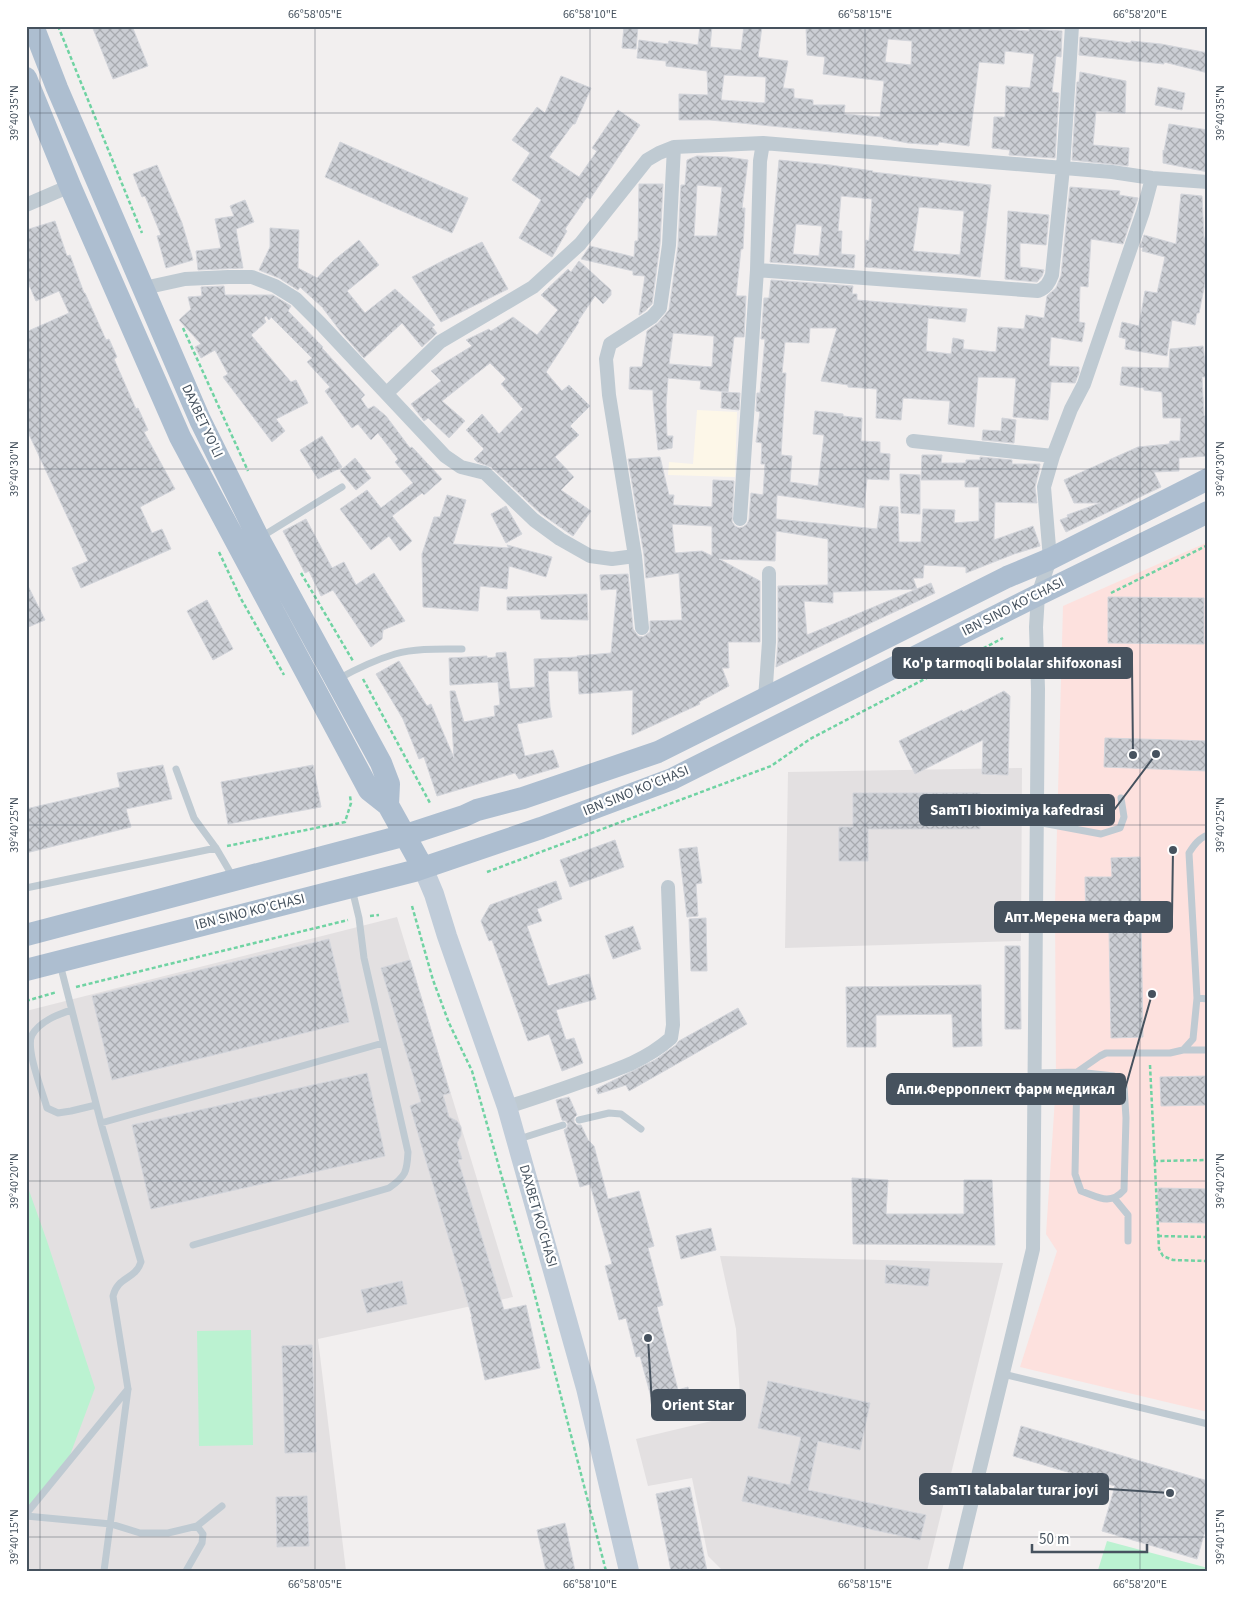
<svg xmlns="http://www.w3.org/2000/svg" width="1234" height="1597" font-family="'Source Sans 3',sans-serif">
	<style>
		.commercial { fill: #fdf7e8 }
		.education { fill: #e3e0e1 }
		.medical { fill: #fde1de }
		.green { fill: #bbf2d1 }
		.building { fill: url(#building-cross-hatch); stroke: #d3d5db; fill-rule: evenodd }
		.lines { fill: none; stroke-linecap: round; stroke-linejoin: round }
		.path { stroke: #70d3a3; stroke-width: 2.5; stroke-dasharray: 4 2.5; stroke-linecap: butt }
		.service { stroke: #bfcad2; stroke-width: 7 }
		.minor { stroke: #bfcad2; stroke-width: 14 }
		.secondary { stroke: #c0ccd9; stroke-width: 20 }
		.primary { stroke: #adbed0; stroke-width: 22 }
		.ticks { fill: none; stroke: #46525e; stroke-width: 1; stroke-opacity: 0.45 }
		.labels { text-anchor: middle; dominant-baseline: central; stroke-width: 4.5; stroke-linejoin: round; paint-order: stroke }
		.street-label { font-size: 14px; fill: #46525e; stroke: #fff }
		.leader { fill: none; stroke: #46525e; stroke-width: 2 }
		.callout-dot { fill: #46525e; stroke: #fff; stroke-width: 2 }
		.callout { fill: #46525e; stroke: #46525e; stroke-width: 2 }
		.callout-label { font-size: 15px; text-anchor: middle; font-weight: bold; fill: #fff }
		.neatline { fill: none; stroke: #46525e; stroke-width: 2 }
		.ticks-label { font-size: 12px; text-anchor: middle; fill: #46525e }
	</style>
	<defs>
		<pattern id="building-cross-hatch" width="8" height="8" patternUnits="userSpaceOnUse" patternTransform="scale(1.25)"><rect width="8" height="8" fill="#cbced4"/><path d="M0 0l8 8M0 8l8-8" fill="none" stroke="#a7aaaf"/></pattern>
	</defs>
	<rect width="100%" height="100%" fill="#f2efef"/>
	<!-- commercial -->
	<path class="commercial" d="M697 410 737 412 735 477 668 475 669 462 693 464Z"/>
	<!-- education -->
	<path class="education" d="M1022 768 1021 941 785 948 788 772Z
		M397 917 513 1297 318 1339 346 1571H26V1011Z
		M720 1256 1003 1263 927 1571H723L708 1556 692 1478 648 1486 636 1439 741 1414 736 1329Z"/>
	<!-- medical -->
	<path class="medical" d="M1208 542V1412L1020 1367 1057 1251 1046 1234 1056 1083 1055 904 1063 606Z"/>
	<!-- green -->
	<path class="green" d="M26 1182 47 1241 95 1388 66 1466 26 1511Z
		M251 1330 253 1445 199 1446 197 1331Z
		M1107 1541 1208 1568V1571L1098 1570Z"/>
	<!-- building -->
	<path class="building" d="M92 26H132L148 66 113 79Z
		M624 26H638L636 49 622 48Z
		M700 26H712L710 47 741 50 744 26H762L758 57 788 61 783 88 794 89V98L813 100V105H845L844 114 880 117 884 81 823 74 825 57 807 55 806 26H925L954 28V26H971L1029 31V29L1062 31 1061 57 1056 56 1052 92 1059 93 1055 158 1009 155 1010 150 992 148 994 117H1005L1006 86 1030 88 1034 54 1005 51 1004 64 979 62 969 146 939 142 938 145 908 143 883 138V137L710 120H679V94L708 95 707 71 666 66V61L637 58 639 40 668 44 669 41 698 45ZM888 39 912 41 911 65 885 62ZM724 75 766 77 765 103 721 100Z
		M1080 37 1131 43V41L1161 44 1208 53V73L1164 62V64L1079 55Z
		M1080 72 1126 81 1125 113 1096 111 1093 145 1129 148 1128 166 1072 160 1077 82H1079Z
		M561 76 591 88 575 124H573L549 157 579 177 597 151 592 148 618 110 640 125 590 199 587 197 565 229 567 231 552 257 519 238 541 200 512 180 530 153 512 140 537 107 545 113Z
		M1158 87 1185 93 1182 110 1155 105Z
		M1169 124 1208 130V172L1163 163V150L1164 151Z
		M340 142 468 198 452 233 325 177Z
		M697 156 727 157 748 160 742 208H745L743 249H741L736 296H746L744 337H734L728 392 700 389 701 381 668 378 666 406 667 436H673L672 448 658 450 653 399V390L629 389 630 367H642L647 331 658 323 669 310 678 246 681 185H685L687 160ZM697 185 722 187 717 236H694ZM673 333 714 336 712 367 669 364Z
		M779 160 830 165 873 171 872 172 991 185 980 277 958 274 865 267 866 240 869 241 872 199 841 196 838 231H842L841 254 855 255 854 268 770 262ZM919 207 964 211 960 255 913 251ZM796 224 822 226 819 256 793 254Z
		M157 165 182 223 193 260 166 268 157 236 161 235 145 196 142 197 133 174Z
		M639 184H663L660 244 652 304 646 310 639 315 645 276 633 275V271L581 259 590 246 634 257 635 241H638Z
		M1070 187 1120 191 1119 195 1138 198 1123 244 1091 239 1088 287 1080 286 1079 322 1085 323 1082 342 1051 337 1049 366 1079 367V373L1075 383 1051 382 1048 420 1013 417 1016 378 978 377 974 427 948 424 950 401 903 398 901 420 876 418 877 389 848 387V385L821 381 837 328H810L809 343 785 342 782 373H786L781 455 792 456 790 482 818 486 824 435 813 434 815 411 843 414V416L862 418 861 441 880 442V453L890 454 889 480 867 479 864 508 777 495 776 519 877 529 880 506 898 507 899 542H921L923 509 955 510 954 523 979 521V487H965V480H921L922 455H942L941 463H966V460H980V457L1012 460V464H1040L1039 471 1035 487 1037 503 995 502 994 540 1033 526 1040 546 1014 554 966 573V567L924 565 923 578H913L917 589 833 592V603L804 601 807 635 931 583 935 593 776 667 778 642V586L828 585V539L776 531 775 561 719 559 760 581V642H728L729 668H722L729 686 699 702 700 704 632 735 633 690 579 694 578 671H548L550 707 552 717 517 724 525 756 553 750 559 767 519 779 515 773 437 796 424 757 419 759 403 719 376 674 399 661 427 706 431 704 454 758 450 691H455L464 722 495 716 494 706 500 705 498 682 450 685 449 658 487 656V658L496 657V653L506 652 510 689 535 687 534 659 577 657V656L611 653 617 589 601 590 600 575 628 574 633 629 638 636 643 637 650 632V621L682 620 679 573 646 578 644 555 628 459 660 457 669 495H674L673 505 712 507 713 480 734 481 732 522 735 526 739 528 743 527 747 524 749 520 751 493 763 495 765 464H761L762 443 756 442 760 412 756 411 757 393H760L765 339H761L764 298H769L771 280 853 286 852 294H857V300L967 309 965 322 928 318 926 351 951 354 953 338 964 340 963 349 996 352 998 327 1024 329 1026 315 1044 318 1047 296 1056 288 1061 276ZM672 524 712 526V556L702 551 675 553Z
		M1181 194 1202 196 1204 238H1208V268L1199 313H1197L1195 325 1172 320 1167 356 1125 349 1126 339 1119 337 1122 322 1139 326 1145 291 1157 293 1165 257 1142 251 1143 248 1140 247 1144 235 1176 244Z
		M245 200 254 222 236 229 243 268 198 270 196 251 221 248 215 219 234 216 230 206Z
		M1008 211 1049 215 1046 245 1020 243V267L1044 270 1042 276 1037 282 1005 279Z
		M55 221 67 256 70 255 84 293H85L106 340 109 339 117 357 114 359 136 409 138 408 148 430 144 432 175 489 140 507 152 533 162 529 171 549 81 588 72 568 88 561 26 428V332L69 313 59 291 36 301 26 278V230Z
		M270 228 299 230 298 268 317 278 333 261 359 240 379 265 347 291 365 313 395 289 435 325 432 327 437 333 422 347 402 323 364 358 341 332 322 307 300 287 298 290 279 278 259 270 270 247Z
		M482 242 508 289 441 322 412 277 446 259Z
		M579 261 611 290V295L603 304 595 296 578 321 579 322 546 372 562 391 569 385 590 406 570 426 579 435 555 457 574 477 561 490 591 511 573 536 540 513 491 467 477 462 474 459 484 449 466 430 482 414 499 434 523 409 501 384 506 379 490 363 442 401 465 421 449 438 428 418 424 421 411 404 441 381 431 371 472 346 466 340 489 329 491 331 513 317 537 335 558 310 541 295 568 269 571 272Z
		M224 286 225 295H273L291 306 288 311 323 347 322 348 365 395 361 399 368 409 374 406 386 416 410 448 412 447 442 479 424 495 422 493 392 516 412 541 400 551 389 536 371 550 340 509 367 490 381 508 413 483 395 462 398 459 378 433 371 440 358 424 352 428 325 391 330 387 307 362 312 358 271 317 269 320 266 316 264 318 266 322 251 335 291 382 296 380 308 403 276 419 285 431 272 442 223 377 228 374 215 350 201 358 195 347 201 344 179 320 191 309 188 297 202 296 201 287Z
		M1203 346 1207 377H1202L1204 416 1208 415V456L1179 458V471L1154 472 1161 487 1066 532 1060 520 1068 517 1067 515 1100 503H1074L1064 480 1138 447 1169 444 1170 441H1180L1181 418H1163L1162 392 1144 390V388L1120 385 1122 367 1169 368 1170 349Z
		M722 392 740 393 739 410 721 408Z
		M1002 418 1016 420 1014 443 982 440 983 430 1001 431Z
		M322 436 342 467 318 479 300 450Z
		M355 458 371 478 356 490 340 471Z
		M900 474 920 475V514L901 513Z
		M447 495 466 500 453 544 509 548 507 545 552 557 546 577 509 566 507 589 480 586 478 611 423 607 422 554 434 517H440Z
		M506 506 522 534 506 543 491 514Z
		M306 519 332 568 344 562 356 585 374 573 405 621 383 630 382 639 371 647 333 590 321 596 309 571 305 573 283 531Z
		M26 582 45 620 26 628Z
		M587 594 588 620 541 619 540 610H507V597Z
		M1108 597 1204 598V644L1108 643Z
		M207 600 233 649 213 660 187 611Z
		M1004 691 1010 696 1008 775 982 774 983 740 915 774 899 741 962 710 963 712Z
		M1105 738 1208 741V771L1104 767Z
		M163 765 172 799 126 809 131 827 26 853V809L120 787 117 773Z
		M313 765 321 807 228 824 221 782Z
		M853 793H980V829H868V861H839V827H853Z
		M615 840 624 867 570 887 560 860Z
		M697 847 702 883 696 884 698 916 687 917 679 849Z
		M1140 857 1143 1037 1111 1038 1109 930H1086L1085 877H1112L1111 858Z
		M556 881 562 899 537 909 542 921 527 926 548 986 589 974 596 999 556 1010 566 1040 574 1038 583 1063 562 1071 549 1034 528 1041 492 940 489 941 481 921 490 905Z
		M706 918 707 971H691L689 919Z
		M633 926 641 949 613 959 605 936Z
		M329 939 349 1022 112 1080 92 996Z
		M1005 946H1020L1021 1029H1005Z
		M410 960 450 1093 443 1095 449 1117 457 1121 461 1127V1135L457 1143 462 1159 458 1160 504 1310 526 1305 540 1368 485 1380 471 1317H472L410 1106 421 1102 381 968Z
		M981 985 982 1046 953 1047 952 1014 876 1015V1047H847L846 987Z
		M738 1008 747 1024 629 1091 626 1085 598 1094 596 1089 655 1060 676 1045 679 1041Z
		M367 1073 385 1156 151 1209 132 1125Z
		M1208 1076V1105L1161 1106 1160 1077Z
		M569 1097 577 1115 574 1118V1122L577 1125H581L588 1140 594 1146 608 1199 639 1191 654 1246 648 1248 663 1305 657 1307 678 1390 688 1387 693 1409 671 1415 665 1394 651 1397 640 1356 636 1357 626 1318 619 1320 605 1266 612 1264 590 1184 580 1187 564 1130 567 1128 568 1124 566 1121 562 1120 556 1100Z
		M852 1178 888 1180 886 1214H964V1180H992L995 1245 853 1244Z
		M1158 1188 1208 1189V1223L1158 1222Z
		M711 1228 716 1250 681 1259 676 1236Z
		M886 1265 930 1269 928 1286 885 1283Z
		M402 1281 407 1304 367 1313 361 1290Z
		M312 1345 316 1452 285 1453 282 1346Z
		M768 1381 870 1403 860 1450 818 1441 808 1490 926 1515 920 1540 742 1501 748 1476 790 1485 801 1437 758 1428Z
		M1021 1426 1208 1481V1521L1197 1559 1102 1531 1115 1486 1013 1456Z
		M690 1487 707 1571H671L656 1494Z
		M307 1496 309 1546 277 1547 276 1497Z
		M565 1523 575 1571H546L537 1530Z"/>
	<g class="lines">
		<!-- path -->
		<path class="path" d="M58 26 142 233
			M183 328 248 471
			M219 552 240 597 284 675
			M301 573 353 661
			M1111 593 1208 545
			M363 679 430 803
			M227 846 345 822 351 803 350 796
			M487 872 771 766 810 739 1003 638
			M412 906 433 980 449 1023 472 1071 532 1284 606 1571
			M370 916 379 915
			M76 987 348 920
			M26 1001 57 992
			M1150 1065 1159 1249 1163 1256 1173 1260 1208 1261
			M1154 1161 1208 1160
			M1158 1236 1208 1237"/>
		<!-- service -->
		<path class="service" d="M261 537 342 487
			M338 679C356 669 375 660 395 654 416 648 440 649 462 649
			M176 769 194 818 216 848 233 877
			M1037 822 1101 834 1120 828 1124 817 1121 798
			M26 888 216 848
			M60 964 101 1123 141 1262C135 1280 118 1276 113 1296L128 1389 104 1571
			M1197 998 1208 999
			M71 1010C57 1015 40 1021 32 1035 25 1049 43 1093 47 1108L58 1113 71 1111 96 1105
			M1183 1050H1208
			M1035 1073 1077 1072 1114 1076 1121 1080 1124 1086 1126 1118 1124 1190C1110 1206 1098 1197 1081 1191L1075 1174 1077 1072 1100 1056 1106 1053H1170L1183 1050 1193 1039 1197 998 1189 853C1194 845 1199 838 1208 835
			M579 1120 609 1113 621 1114 641 1129
			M101 1123 383 1043
			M519 1139 563 1125
			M1114 1198 1128 1215V1241
			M193 1245 389 1188C406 1176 407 1172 408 1152L364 958 359 918 352 889
			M1003 1374 1208 1424
			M26 1514 128 1389
			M26 1516 111 1524 140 1533H168L197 1526 222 1506
			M186 1571 202 1543 203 1534 197 1526"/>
		<!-- minor -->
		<path class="minor" d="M26 205 70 186
			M757 270 1038 291C1046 288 1049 283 1052 275L1063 168 1072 26
			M144 288 185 279 228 277H252L275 286 296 299 321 324 445 456 461 467 485 473 534 520 560 539 590 556 612 559 635 556
			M387 393 440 342 533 287 580 244 647 160 659 153 674 147
			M913 441 1053 456
			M740 519 757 270 760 161 763 143 1112 172 1152 178 1208 182
			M642 628 635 556 609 395 606 359 610 344 652 317 660 308 669 245 674 147 763 143
			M765 699 769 642V573
			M507 1107C533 1099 559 1090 584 1081 616 1070 645 1061 671 1038L673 1025 668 887
			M955 1571 1033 1249 1038 689 1036 627 1038 595 1050 559 1044 487 1053 456 1071 409 1084 384 1143 212 1152 178"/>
		<!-- secondary -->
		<path class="secondary" d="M423 868 434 894 447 936 507 1107 586 1388 629 1571"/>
		<!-- primary -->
		<path class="primary" d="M33 26 57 88 200 420 259 539 381 763 389 784 388 805
			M26 78 70 186 180 437 369 790 388 805 423 868
			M26 935 406 835 464 816 477 810 523 798 658 752 1007 577 1050 559 1208 479
			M26 970 414 871 541 828 672 779 1038 595 1208 512"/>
	</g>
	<!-- ticks -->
	<path class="ticks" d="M40 26V1571M315 26V1571M590 26V1571M865 26V1571M1140 26V1571M26 113H1208M26 469H1208M26 825H1208M26 1181H1208M26 1537H1208"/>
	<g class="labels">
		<!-- street labels -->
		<g class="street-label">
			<text transform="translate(202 421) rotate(65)">DAXBET YO'LI</text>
			<text transform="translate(1013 607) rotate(-27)">IBN SINO KO'CHASI</text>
			<text transform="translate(636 791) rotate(-22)">IBN SINO KO'CHASI</text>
			<text transform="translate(250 912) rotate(-14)">IBN SINO KO'CHASI</text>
			<text transform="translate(538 1216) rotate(74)">DAXBET KO'CHASI</text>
		</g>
	</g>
	<!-- callouts -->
	<path class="leader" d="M1133 755L1132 663M1156 754L1114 810M1173 850L1172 917M1152 994L1125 1089M648 1338L652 1405M1170 1493L1108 1489"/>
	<g class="callout-dot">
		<circle cx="1133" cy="755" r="5"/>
		<circle cx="1156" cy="754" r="5"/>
		<circle cx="1173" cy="850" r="5"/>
		<circle cx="1152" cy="994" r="5"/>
		<circle cx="648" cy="1338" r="5"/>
		<circle cx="1170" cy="1493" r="5"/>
	</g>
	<g class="callout">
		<rect x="893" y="648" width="239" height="30" rx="5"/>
		<rect x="920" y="795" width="194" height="30" rx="5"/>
		<rect x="995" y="902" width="177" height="30" rx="5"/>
		<rect x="887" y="1074" width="238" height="30" rx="5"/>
		<rect x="652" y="1390" width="93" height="30" rx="5"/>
		<rect x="920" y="1474" width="188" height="30" rx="5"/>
	</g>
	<g class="callout-label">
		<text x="1012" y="668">Ko'p tarmoqli bolalar shifoxonasi</text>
		<text x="1017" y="815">SamTI bioximiya kafedrasi</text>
		<text x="1083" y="922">Апт.Мерена мега фарм</text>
		<text x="1006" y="1094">Апи.Ферроплект фарм медикал</text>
		<text x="698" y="1410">Orient Star</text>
		<text x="1014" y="1495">SamTI talabalar turar joyi</text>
	</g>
	<!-- border -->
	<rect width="1234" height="1597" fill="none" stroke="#ffffff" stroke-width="55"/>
	<!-- scale -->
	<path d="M1032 1544v8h115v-8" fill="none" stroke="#46525e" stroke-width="2.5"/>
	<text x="1039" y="1544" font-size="15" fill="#46525e" stroke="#ffffff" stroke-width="4" paint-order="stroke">50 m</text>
	<rect x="28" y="28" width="1178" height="1542" class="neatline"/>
	<g class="ticks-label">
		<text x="315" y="18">66°58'05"E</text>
		<text x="590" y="18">66°58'10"E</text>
		<text x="865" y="18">66°58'15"E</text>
		<text x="1140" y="18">66°58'20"E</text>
		<text transform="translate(14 113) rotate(-90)" y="4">39°40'35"N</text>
		<text transform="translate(1220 113) rotate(-90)" y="4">39°40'35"N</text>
		<text transform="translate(14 469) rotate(-90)" y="4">39°40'30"N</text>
		<text transform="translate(1220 469) rotate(-90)" y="4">39°40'30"N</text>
		<text transform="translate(14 825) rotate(-90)" y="4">39°40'25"N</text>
		<text transform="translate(1220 825) rotate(-90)" y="4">39°40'25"N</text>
		<text transform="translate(14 1181) rotate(-90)" y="4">39°40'20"N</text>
		<text transform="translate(1220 1181) rotate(-90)" y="4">39°40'20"N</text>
		<text transform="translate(14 1537) rotate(-90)" y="4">39°40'15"N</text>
		<text transform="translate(1220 1537) rotate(-90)" y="4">39°40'15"N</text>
		<text x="315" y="1588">66°58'05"E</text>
		<text x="590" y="1588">66°58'10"E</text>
		<text x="865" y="1588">66°58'15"E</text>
		<text x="1140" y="1588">66°58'20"E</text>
	</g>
</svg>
